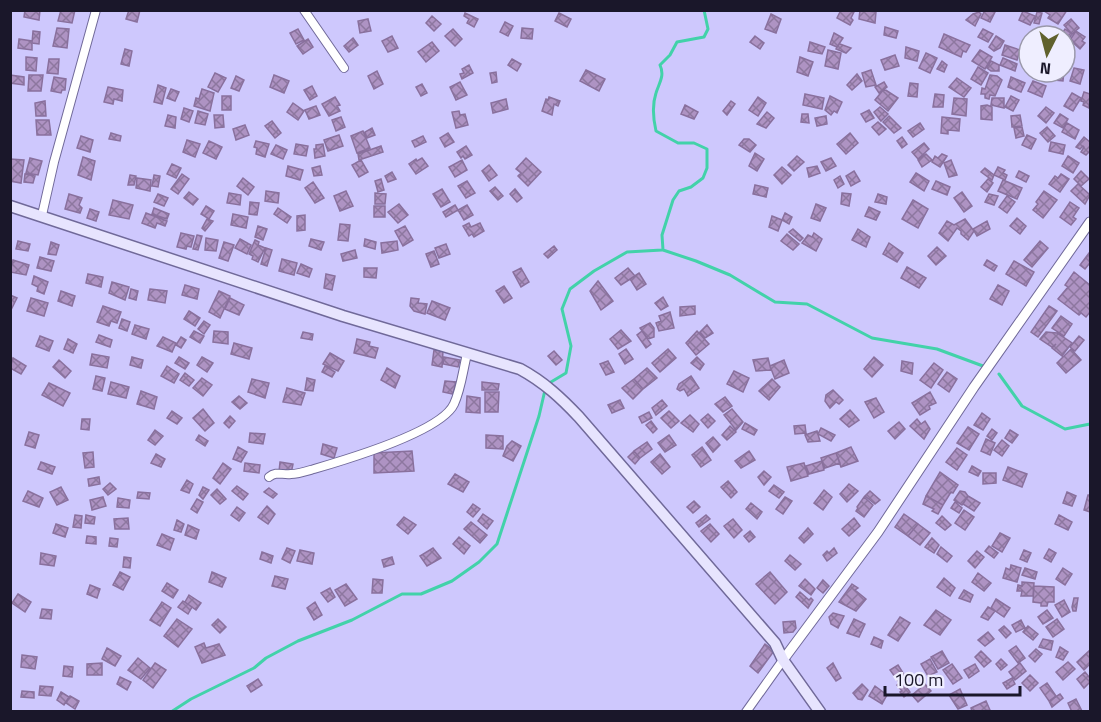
<svg xmlns="http://www.w3.org/2000/svg" width="1101" height="722" font-family="'Titillium Web',sans-serif">
	<style>
		.lines { fill: none; stroke-linecap: round; stroke-linejoin: round }
		.stream { stroke: #42d2a9; stroke-width: 3 }
		.building { fill: url(#building-cross-hatch); stroke: #89709d; stroke-width: 1.5 }
		.minor-casing { stroke: #706999; stroke-width: 10 }
		.tertiary-casing { stroke: #706999; stroke-width: 11 }
		.secondary-casing { stroke: #706999; stroke-width: 13 }
		.minor { stroke: #fff; stroke-width: 8 }
		.tertiary { stroke: #fff; stroke-width: 9 }
		.secondary { stroke: #e7e4fe; stroke-width: 10 }
	</style>
	<defs>
		<pattern id="building-cross-hatch" width="8" height="8" patternUnits="userSpaceOnUse" patternTransform="scale(1.5)"><rect width="8" height="8" fill="#ae93c3"/><path d="M0 0l8 8M0 8l8-8" fill="none" stroke="#8d779f"/></pattern>
	</defs>
	<rect width="100%" height="100%" fill="#cec8fd"/>
	<g class="lines">
		<!-- stream -->
		<path class="stream" d="M704 10 708 29 704 37 677 42 670 55 660 65C665 76 659 83 656 93 652 105 653 118 656 131L678 143H694L707 149V168L703 178 691 187 679 191 673 200 662 235 663 250 696 261 730 275 775 302 807 304 872 338 937 349 983 366
			M999 374 1022 406 1065 429 1090 424
			M551 382 566 373 571 346 562 309 570 289 594 271 627 252 662 250
			M171 712 191 699 254 668 266 658 298 641 352 620 402 594H421L452 581 479 562 497 544 539 416 545 390"/>
	</g>
	<!-- building -->
	<path class="building" d="M25 10H40L39 20 24 17Z
		M61 10H75L72 23 58 21Z
		M129 10H140L137 22 126 19Z
		M841 10H855L851 18 853 20 850 25 837 18Z
		M860 10 876 12 875 23 859 19Z
		M985 10 995 12 990 22 981 18Z
		M1067 10 1058 24 1048 18 1050 15 1044 11Z
		M1023 11 1035 16 1030 25 1019 20Z
		M979 12 981 14 975 26 966 20 973 14Z
		M1037 12 1042 13 1039 24 1034 23Z
		M465 13 478 19 474 27 467 23 469 19 464 16Z
		M559 13 571 19 567 27 555 21Z
		M771 14 781 19 776 33 765 29Z
		M432 16 441 24 434 31 426 23Z
		M368 19 371 31 360 33 358 21Z
		M1071 19 1079 28 1072 34 1064 25Z
		M505 22 513 26 508 36 500 32Z
		M885 27 898 31 896 38 884 35Z
		M57 28 69 29 67 48 53 46Z
		M522 28 533 29 532 39 521 38Z
		M298 29 304 40 296 44 290 33Z
		M453 29 462 39 455 46 445 36Z
		M983 29 993 34 988 42 978 37Z
		M1065 29 1072 34 1068 40 1061 35Z
		M33 31 40 32 39 44 32 43Z
		M1076 31 1085 37 1082 41 1085 43 1080 49 1070 40Z
		M834 33 843 38 837 47 830 44Z
		M944 34 970 45 966 52 963 51 961 57 939 47Z
		M392 36 398 48 388 52 382 41Z
		M755 36 764 43 760 49 750 42Z
		M996 36 1004 41 1000 48 994 51 989 47Z
		M353 38 358 45 349 52 344 46Z
		M19 39 32 41V50L18 48Z
		M308 39 313 47 303 54 297 46Z
		M432 42 439 51 426 62 418 52Z
		M810 42 825 47 822 54 808 51Z
		M839 44H840L851 48 846 53 836 49Z
		M1005 45 1020 50 1017 60 1002 55Z
		M906 47 919 51 917 61 905 58Z
		M125 49 132 51 129 66 121 64Z
		M828 50 841 53 838 69 825 66Z
		M980 50 992 57 985 69 972 61Z
		M926 53 937 58 930 73 919 68Z
		M895 55 899 66 885 70 881 60Z
		M26 57 37 58 36 71 26 70Z
		M800 57 813 62 808 76 797 72Z
		M1003 58 1017 64 1015 71 1000 65Z
		M49 59H59L58 74 47 73Z
		M512 59 521 64 517 71 508 65Z
		M942 61 947 65 944 72 937 69Z
		M991 61 999 65V71H991L987 68Z
		M469 65 473 73 462 79 460 74 464 73 462 69Z
		M978 67 988 73 981 85 971 79Z
		M1074 68 1084 70 1080 84 1070 81Z
		M586 70 605 79 599 91 580 81Z
		M871 70 876 85 866 87 862 73Z
		M377 71 383 84 374 89 368 76Z
		M496 72 497 82 492 83 490 73Z
		M1053 72H1064L1063 81 1055 80 1056 74H1052Z
		M215 73 226 78 218 92 208 87Z
		M857 74 862 81 852 90 847 85Z
		M10 75 24 77V85L10 83Z
		M29 75H43L41 91H28Z
		M274 75 289 81 284 93 270 87Z
		M990 75 997 76 1002 80 995 96 990 95 989 99 985 98V94H981L982 88 985 89Z
		M236 76 244 80 239 91 231 88Z
		M54 77 66 79 65 90H62L61 93 51 91Z
		M1011 77 1025 83 1021 92 1008 87Z
		M957 78 971 88 964 97 949 87Z
		M1033 81 1046 86 1042 97 1028 91Z
		M460 82 467 95 456 100 450 87Z
		M884 82 887 87 879 93 875 87Z
		M910 83 918 84 917 97 908 96Z
		M422 84 427 93 421 96 416 87Z
		M158 85 166 88 162 104 154 102Z
		M312 86 317 96 310 100 304 90Z
		M108 87 123 90 122 101 114 99 113 104 104 102Z
		M171 89 179 92 175 101 167 98Z
		M202 89 214 93 210 111 194 106 196 98 199 99Z
		M884 89 898 98 888 111 875 100Z
		M1084 92 1090 94 1089 108 1083 105 1084 102 1081 101Z
		M1072 93 1081 98 1073 111 1064 106Z
		M805 94 824 98 822 109 803 105Z
		M935 94 944 95 943 107H933Z
		M222 96H231V110H222Z
		M830 96 842 102 837 113 834 111 831 115 825 110Z
		M1011 96 1019 100 1013 111 1005 107Z
		M335 97 340 105 337 106 340 111 329 116 322 104Z
		M549 97 560 101 558 106 554 104 552 115 542 111 546 99 548 100Z
		M758 97 766 103 758 116 749 110Z
		M954 98 967 99 966 116 952 114Z
		M992 98H1004V108L991 105Z
		M506 99 508 109 493 113 491 103Z
		M45 101 46 116H36L35 103Z
		M731 101 735 104 727 115 723 111Z
		M293 103 304 111 298 120 287 112Z
		M685 105 698 112 694 119 681 114Z
		M987 105 992 107V120L981 119V106Z
		M316 106 320 115 309 119 305 110Z
		M880 107 888 114 881 121 874 112Z
		M1046 107 1054 113 1046 123 1038 116Z
		M184 108 193 111 189 122 181 119Z
		M869 110 874 118 866 122 861 114Z
		M198 111 208 114 205 125 195 123Z
		M459 111 460 115 465 114 468 125 456 128 452 112Z
		M767 112 774 118 766 128 757 124Z
		M802 114H808L809 123 801 122Z
		M1060 114 1068 119 1063 128 1054 123Z
		M168 115 176 117 175 128 165 126Z
		M214 115H223L224 127 215 128Z
		M1020 115 1022 126 1012 127 1011 116Z
		M826 116 827 124 817 126 815 118Z
		M889 116 901 128 894 133 883 122Z
		M341 117 345 127 336 131 332 120Z
		M942 117 960 119 959 131 948 130V134L941 133Z
		M36 120H49L51 135H37Z
		M272 121 281 133 275 138 265 126Z
		M878 122 886 129 879 135 872 127Z
		M920 123 924 129 913 137 908 131Z
		M1067 123 1079 130 1075 139 1062 132Z
		M245 125 249 135 236 140 233 129Z
		M1022 127 1024 136 1016 138 1014 128Z
		M1047 127 1055 136 1048 142 1040 133Z
		M372 128 375 135 367 138 365 132Z
		M363 131 370 148 357 153 351 136Z
		M111 133 121 136 120 141 109 139Z
		M448 133 454 142 445 147 440 138Z
		M850 133 858 143 846 154 837 144Z
		M339 135 343 146 328 151 324 140Z
		M1027 135 1036 139 1031 149 1022 145Z
		M81 136 93 140 90 152 77 148Z
		M423 136 426 142 415 147 412 141Z
		M902 137 907 144 902 148 897 141Z
		M1084 137 1090 142V151L1086 155 1081 152 1084 147 1083 146 1080 149 1076 147Z
		M744 139H749L756 145 750 152 739 145Z
		M187 140 200 144 195 157 183 152Z
		M209 141 222 147 216 159 203 153Z
		M256 141 269 144 265 157 256 154 257 148 254 147Z
		M1051 142 1065 145 1063 154 1049 151Z
		M924 143 929 149 918 159 912 152Z
		M296 144 308 146 306 156 294 154Z
		M323 144 325 156 315 158 314 149H316V145Z
		M276 145 287 150 283 159 271 154Z
		M381 146 383 152 359 160 358 154Z
		M466 146 472 155 465 159 463 156 461 158 457 152Z
		M755 153 764 159 757 171 749 166Z
		M926 154 932 160 922 167 918 160Z
		M942 154 947 156 940 167 932 162 935 156 938 158Z
		M797 156 804 162 794 171 788 165Z
		M1068 156 1079 163 1073 173 1062 166Z
		M83 157 95 161 91 180 78 175Z
		M30 158 42 161 38 175 26 173Z
		M422 158 428 166 416 174 409 164 416 159 417 161Z
		M526 158 541 172 528 186 518 176 521 173 516 169Z
		M831 158 836 166 826 171 821 162Z
		M10 159 24 160 21 183 10 181Z
		M361 160 368 172 359 177 352 165Z
		M462 160 467 170 455 177 449 167Z
		M951 160 957 175 949 177 944 163Z
		M172 164 181 168 176 178 167 174Z
		M489 165 497 175 489 181 482 171Z
		M288 166 303 170 300 180 286 176Z
		M320 166 322 175 314 176 312 168Z
		M817 166 820 173 809 177 807 168Z
		M782 167 791 175 782 184 774 175Z
		M998 167 1005 170 1003 173 1007 175 1005 180 994 175Z
		M985 168 994 175 992 180 981 172Z
		M854 171 860 181 851 186 846 176Z
		M1019 171 1029 176 1026 182 1016 177Z
		M1081 171 1089 179 1081 186 1074 179Z
		M392 172 396 179 388 182 385 176Z
		M916 173 929 181 924 191 910 182Z
		M25 174 35 176 33 183 24 182Z
		M182 174 189 179 178 194 171 189Z
		M1061 174 1069 179 1060 192 1049 184 1055 176 1058 178Z
		M130 175 136 176 134 185H128Z
		M154 175 160 176 158 187 152 186Z
		M840 176 844 184 838 188 834 180Z
		M137 178 151 180 150 191 136 188Z
		M243 178 254 187 248 195 237 186Z
		M381 179 384 190 378 192 375 181Z
		M988 179 993 183 987 192 981 187Z
		M1003 180 1022 188 1017 199 998 191Z
		M467 181 475 193 466 198 458 186Z
		M936 181 950 187 947 195 932 189Z
		M313 182 324 198 315 203 305 188Z
		M1078 184 1090 195 1085 204 1071 191Z
		M755 185 768 188 766 197 753 194Z
		M495 187 503 196 498 200 490 191Z
		M442 189 450 202 441 207 433 194Z
		M515 189 522 198 517 202 510 194Z
		M266 191 279 193 278 203 265 201Z
		M346 191 353 206 340 211 334 196Z
		M1044 191 1057 200 1043 218 1033 210 1038 204 1036 202Z
		M189 192 198 199 193 205 184 198Z
		M962 192 972 206 964 212 954 198Z
		M229 193 241 195 240 205 227 203Z
		M375 193 386 194 385 204H375Z
		M842 193 851 194 849 206 841 204Z
		M69 194 82 198 79 205 82 208 80 213 65 209Z
		M158 194 168 198 164 206 154 202Z
		M878 194 887 197 886 204 875 202Z
		M989 194 998 196 994 205 985 202Z
		M1007 196 1015 202 1007 213 999 207Z
		M113 200 133 205 129 219 109 215Z
		M913 200 928 209 918 228 902 219Z
		M250 202 259 203 257 215 249 214Z
		M1070 202 1079 208 1073 217 1076 219 1071 225 1060 217Z
		M399 204 408 215 398 223 388 212Z
		M816 204 826 208 820 221 811 218Z
		M455 205 458 210 446 217 443 212Z
		M467 205 473 215 464 220 458 210Z
		M206 206 214 211 209 219 201 214Z
		M374 206H385V217H374Z
		M869 207 880 212 876 220 865 216Z
		M154 208 169 214 167 219 152 214Z
		M278 208 291 217 287 223 274 214Z
		M90 209 99 212 96 221 87 218Z
		M146 213 167 221 165 226 157 223 155 228 142 223Z
		M785 213 792 217 789 224 782 220Z
		M233 214 248 217 246 228 231 225Z
		M305 215V230L297 231V216Z
		M772 216 782 220 778 231 769 227Z
		M1017 218 1026 226 1020 234 1010 226Z
		M207 219 213 221 205 231 202 228Z
		M965 219 974 231 968 240 961 234V231L957 228 948 241 939 233 947 221 954 225Z
		M987 221 990 229 977 236 973 229Z
		M469 223 471 227 480 223 484 231 474 237 472 234 469 236 463 226Z
		M340 224 350 225 348 241 338 240Z
		M258 226 267 229 263 240 255 237Z
		M405 226 413 240 403 246 395 231Z
		M793 229 803 238 800 241 789 232Z
		M858 229 870 237 866 247 852 240Z
		M181 233 194 236 191 247 187 246 186 249 177 247Z
		M814 233 822 239 816 251 802 243 808 235 812 237Z
		M787 234 799 244 793 250 781 241Z
		M197 235 202 236 198 250 193 249Z
		M206 238 218 240 216 251 205 250Z
		M240 239 251 245 247 254 235 248Z
		M311 239 324 242 321 250 309 246Z
		M365 239 376 242 375 249 364 246Z
		M255 240 259 242 258 245 265 248 258 262 252 259 253 256 249 254Z
		M18 241 30 244 28 251 16 249Z
		M397 241 398 250 382 253 381 243Z
		M1040 241 1048 248 1032 267 1024 260Z
		M51 242 59 245 56 255 48 254Z
		M224 242 234 245 228 261 219 258Z
		M889 243 903 253 897 262 883 254Z
		M446 244 450 254 439 258 435 248Z
		M554 246 557 250 548 258 544 254Z
		M937 247 946 256 936 265 928 256Z
		M266 248 272 250 267 266 261 264Z
		M355 250 357 258 343 261 341 254Z
		M434 251 439 264 431 267 426 254Z
		M1089 253 1090 266 1089 264 1085 269 1080 265Z
		M40 257 54 261 51 271 37 268Z
		M282 259 297 263 294 275 279 271Z
		M13 260 29 265 26 275 10 272Z
		M987 260 997 266 994 271 984 265Z
		M1014 261 1034 272 1026 286 1006 274Z
		M301 264 312 269 309 277 297 273Z
		M907 267 926 278 919 288 901 278Z
		M364 268H377L376 278 364 277Z
		M521 268 529 282 521 287 513 272Z
		M628 268 635 276 621 285 615 278Z
		M1074 272 1090 285V312L1086 317 1081 313 1079 315 1058 299 1068 287 1065 285Z
		M639 273 646 284 637 290 630 279Z
		M88 274 103 277 101 287 86 283Z
		M326 274 335 276 332 290 324 288Z
		M34 276 48 282 44 294 37 291 38 287 32 284Z
		M598 281 613 301 601 310 590 291Z
		M112 282 129 287 125 300 109 293Z
		M185 285 199 289 197 299 182 295Z
		M998 285 1009 291 1002 305 990 299Z
		M504 286 512 298 504 303 496 291Z
		M131 289 138 291 136 300 129 298Z
		M150 289 167 291 165 303 148 300Z
		M61 291 75 296 72 306 58 301Z
		M219 291 230 296 220 318 209 312Z
		M10 295 17 298 10 312Z
		M663 297 668 306 661 310 655 303Z
		M31 298 48 303 44 316 27 311Z
		M230 298 244 305 239 315 225 309Z
		M411 298 419 299 418 303 427 304 425 314 414 311 410 306Z
		M432 301 450 308 445 320 427 313Z
		M103 306 121 312 117 323 111 321 109 326 97 322Z
		M695 306V314L680 316V307Z
		M1049 306 1057 311 1038 337 1031 332Z
		M189 311 200 318 195 326 184 319Z
		M670 312 674 328 659 331 656 323 661 321 659 316Z
		M1061 316 1072 324 1064 336 1052 328Z
		M122 319 130 322 127 331 119 328Z
		M204 321 210 325 204 334 198 329Z
		M650 323 654 328V337L648 339 640 328Z
		M135 325 149 329 146 339 132 334Z
		M707 325 713 333 705 338 700 332Z
		M621 330 631 341 618 349 610 339Z
		M194 331 204 336 200 343 190 337Z
		M214 331 228 332V344L213 342Z
		M642 331 651 344 646 348 637 335Z
		M697 331 709 344 696 355 686 343Z
		M303 332 313 334 312 340 301 338Z
		M1046 332 1057 333 1072 343 1062 356 1052 348 1056 344 1052 347 1040 339Z
		M99 335 112 340 110 347 96 342Z
		M40 336 53 341 49 351 36 346Z
		M1079 336 1084 340 1075 351 1070 347Z
		M163 337 176 343 172 352 157 346Z
		M181 337 186 340 181 348 176 345Z
		M68 339 77 344 73 353 64 349Z
		M357 339 370 342 369 346 378 348 375 358 354 353Z
		M234 343 252 348 249 359 231 354Z
		M626 349 633 359 625 364 619 354Z
		M668 349 676 358 660 372 652 363Z
		M1071 349 1081 360 1066 373 1057 363Z
		M434 350 443 351 442 367 432 365Z
		M554 351 562 360 556 365 548 356Z
		M330 353 344 361 338 371 323 364Z
		M92 354 109 357 107 368 90 365Z
		M132 357 143 360 141 368 130 365Z
		M179 357 189 363 185 369 175 363Z
		M202 357 213 363 207 372 197 365Z
		M444 357 460 360 458 367 443 364Z
		M697 357 704 364 700 370 691 363Z
		M874 357 883 365 872 377 864 369Z
		M13 358 26 366 21 374 10 368Z
		M768 358 771 370 756 371 753 360Z
		M59 360 71 371 65 378 53 367Z
		M784 360 789 373 775 379 770 366Z
		M608 361 614 372 606 375 600 364Z
		M902 361 913 363 912 374 901 371Z
		M934 363 943 370 931 388 920 380Z
		M167 366 179 374 174 383 161 376Z
		M325 366 335 372 332 377 322 372Z
		M387 368 400 376 395 388 381 380Z
		M647 368 657 378 643 389 634 379Z
		M734 371 749 378 743 392 727 384Z
		M947 372 957 379 949 392 938 384Z
		M185 373 194 380 189 386 180 380Z
		M96 376 105 378 102 391 93 389Z
		M691 376 699 388 688 396 684 389 680 391 677 389 679 384Z
		M202 378 212 385 203 396 193 388Z
		M307 378 315 380 313 391 305 390Z
		M252 379 269 383 265 398 248 392Z
		M634 379 643 389 633 399 622 388Z
		M772 379 780 387 769 400 759 391Z
		M445 381 456 382 453 394 443 392Z
		M111 382 129 387 126 398 108 394Z
		M482 382 499 384 498 390H482Z
		M49 383 70 393 63 406 42 395Z
		M287 388 305 393 301 405 283 402Z
		M833 390 843 400 839 404 836 402 830 408 825 401 826 395Z
		M141 391 157 397 154 409 137 404Z
		M485 392H499L498 412H485Z
		M930 392 936 403 929 406 930 409 920 415 912 403Z
		M239 396 247 403 240 409 232 402Z
		M467 396 480 398V413L466 412Z
		M725 397 732 406 723 412 715 404Z
		M876 398 884 412 874 418 865 402Z
		M620 400 624 408 612 413 608 405Z
		M662 400 667 406 656 415 652 408Z
		M203 409 214 423 205 431 193 418Z
		M732 409 743 422 736 430 724 415Z
		M850 410 859 420 849 427 840 419Z
		M172 411 182 418 177 424 167 418Z
		M669 411 679 421 671 428 661 418Z
		M649 412 652 418 642 423 639 417Z
		M982 413 990 419 983 430 974 425Z
		M708 414 715 421 708 428 701 420Z
		M690 415 699 424 693 432 681 423Z
		M230 416 235 421 229 428 224 423Z
		M82 419H90L89 430 81 429Z
		M917 419 921 424 925 421 930 429 924 439 910 426Z
		M651 421 657 429 653 433 646 425Z
		M899 422 905 429 895 439 888 431Z
		M745 423 757 430 754 435 742 429Z
		M805 425 806 433 795 434 794 426Z
		M730 426 736 432 727 440 722 435Z
		M968 427 979 434 969 450 957 443Z
		M821 428 835 435 831 441 818 434Z
		M992 429 997 433 992 440 987 436Z
		M155 430 163 436 155 445 148 440Z
		M1010 430 1018 435 1012 443 1005 438Z
		M817 431 820 441 808 442 805 435Z
		M29 432 39 435 35 448 25 445Z
		M250 433 265 434 263 444 249 442Z
		M199 435 208 441 205 446 196 440Z
		M486 435 503 436V449L486 448Z
		M669 435 676 445 665 452 658 443Z
		M713 437 720 445 713 452 706 443Z
		M986 439 995 443 990 455 981 451Z
		M1002 440 1009 446 1002 456 994 450Z
		M512 441 521 446 513 461 503 456 507 446Z
		M647 442 652 449 640 458 634 451Z
		M323 444 337 448 334 458 321 454Z
		M238 447 247 452 241 462 233 459Z
		M702 447 711 460 701 467 692 455Z
		M851 447 858 461 841 467 836 453Z
		M957 448 967 455 957 470 946 462Z
		M412 451 414 471 374 473V453Z
		M634 451 640 458 635 464 628 457Z
		M749 451 755 460 741 468 735 461Z
		M93 452 94 467 85 468 83 453Z
		M836 453 840 463 825 468 821 458Z
		M156 454 165 459 161 467 151 463Z
		M660 454 670 467 662 474 651 462Z
		M822 461 824 470 809 474 806 466Z
		M41 462 55 467 52 474 38 469Z
		M280 462 293 464 291 474 279 472Z
		M223 463 231 469 220 484 213 478Z
		M245 463 260 465 259 473 244 471Z
		M804 463 808 476 791 481 787 467Z
		M972 466 981 471 978 476 969 472Z
		M1008 467 1027 474 1022 487 1003 480Z
		M764 471 771 477 764 485 758 477Z
		M940 472 958 485 953 493 951 492 943 505 926 496Z
		M983 473H996V483L983 484Z
		M455 474 469 482 463 492 448 484Z
		M99 477 100 484 89 486 88 479Z
		M187 480 193 484 189 493 181 490Z
		M728 481 737 492 731 498 721 487Z
		M110 483 116 489 108 495 103 489Z
		M849 484 858 491 847 502 840 494Z
		M774 485 784 492 779 498 769 491Z
		M237 486 248 494 243 500 232 491Z
		M61 487 68 500 57 505 50 492Z
		M203 487 209 490 203 499 199 495Z
		M269 488 277 494 273 498 264 492Z
		M217 489 226 499 220 504 211 495Z
		M824 490 832 497 823 510 814 503Z
		M28 491 43 498 39 507 23 501Z
		M870 491 880 500 875 504 865 496Z
		M960 491 965 492 968 496 962 505 954 500Z
		M138 492 150 493 149 499 137 498Z
		M1067 492 1076 496 1072 506 1063 503Z
		M1088 495H1090V512L1084 510Z
		M926 496 943 505 938 514 932 511 934 509 923 504Z
		M968 496 980 503 974 511 963 504Z
		M103 497 106 506 92 510 90 500Z
		M785 497 792 501 783 514 776 509Z
		M864 497 873 505 864 517 856 511 858 508 857 507Z
		M118 498 130 500 129 508 117 507Z
		M197 499 203 502 197 513 191 509Z
		M694 501 700 507 693 513 687 507Z
		M955 502 962 508 959 513 951 508Z
		M751 503 762 512 757 519 746 509Z
		M473 504 480 509 473 517 467 512Z
		M267 506 275 514 268 524 258 517Z
		M237 507 245 513 239 521 231 515Z
		M964 510 974 517 965 530 955 523Z
		M483 514 493 521 487 529 478 521Z
		M904 514 918 524 908 536 895 527Z
		M75 515 82 516 81 528 73 527Z
		M86 515 95 517 94 524 85 523Z
		M706 515 710 519 699 527 696 523Z
		M1059 515 1072 522 1068 530 1055 524Z
		M942 516 951 525 945 530 936 523Z
		M404 517 416 525 408 534 397 525Z
		M128 518 129 529H115L114 519Z
		M854 518 860 526 849 536 842 529Z
		M733 519 742 530 734 538 724 526Z
		M177 520 184 524 181 532 174 530Z
		M471 522 487 535 480 543 464 529Z
		M56 524 68 528 65 537 53 533Z
		M710 524 719 534 711 542 701 531Z
		M918 524 930 533 920 545 908 536Z
		M188 525 199 530 196 539 185 535Z
		M808 528 813 534 804 543 799 538Z
		M750 531 755 537 749 542 744 536Z
		M1000 533 1010 538 1002 552 992 546Z
		M162 534 174 539 170 550 157 545Z
		M87 536 96 537V544L86 543Z
		M459 537 470 546 464 554 453 544Z
		M110 538 118 539 117 547 109 546Z
		M932 538 939 545 934 553 925 547Z
		M989 546 998 553 994 558 985 551Z
		M941 547 952 556 947 562 937 554Z
		M287 548 295 551 290 563 282 559Z
		M433 548 441 558 427 566 420 556Z
		M834 548 837 553 827 561 823 555 827 551 829 553Z
		M1049 549 1056 553 1051 562 1044 558Z
		M300 550 314 553 312 564 297 561Z
		M1024 550 1031 553 1027 562 1020 559Z
		M977 551 984 557 975 568 968 561Z
		M262 552 273 556 271 563 260 559Z
		M41 553 56 556 54 566 40 564Z
		M790 555 801 564 795 570 785 561Z
		M124 557 131 558 130 568 123 567Z
		M392 557 394 564 384 567 382 560Z
		M1011 565 1021 568 1017 582 1003 578 1006 568 1010 570Z
		M1025 568 1037 572 1035 579 1022 575Z
		M1063 568 1072 574 1065 585 1056 579Z
		M120 572 130 577 123 590 113 585Z
		M212 572 226 578 222 587 209 582Z
		M770 572 787 592 775 604 756 584Z
		M978 573 991 583 984 591 972 582Z
		M275 576 288 579 285 589 272 586Z
		M944 578 955 588 950 596 937 587Z
		M373 579 383 580 382 593H372Z
		M805 579 815 589 811 595 799 586Z
		M823 580 829 586 823 593 817 588Z
		M1022 582 1034 583 1033 596H1021L1022 591H1017L1018 585 1022 586Z
		M167 583 178 590 173 598 162 591Z
		M346 584 357 599 345 606 335 590Z
		M852 584 858 588 855 590 866 599 856 611 839 602Z
		M90 585 100 589 97 598 87 594Z
		M1034 586 1054 587V602H1048L1047 606H1041V603L1033 602Z
		M330 588 335 597 328 602 321 593Z
		M964 590 973 595 970 602 959 598Z
		M800 592 809 600 811 598 813 600 808 608 796 597Z
		M18 594 31 602 25 612 12 603Z
		M189 595 201 603 196 610 185 602Z
		M1074 598H1078L1076 611H1073L1072 607Z
		M996 599 1010 608 1004 617 991 608Z
		M1064 600 1070 612 1062 617 1055 605Z
		M183 601 192 607 188 614 178 607Z
		M162 602 171 608 160 626 150 620Z
		M315 602 322 615 314 620 307 608Z
		M988 607 995 611 988 620 981 617Z
		M42 609 52 610 51 619 40 618Z
		M936 610 951 620 940 635 924 625Z
		M1047 610 1053 618 1043 624 1038 617Z
		M833 613 844 616 838 628 831 624 829 617Z
		M900 617 910 623 898 641 888 635Z
		M177 619 192 629 178 647 164 636Z
		M218 619 226 627 220 633 212 625Z
		M854 619 865 624 859 637 847 633Z
		M1057 619 1064 629 1053 637 1046 627Z
		M1021 620 1025 628 1016 632 1012 625Z
		M795 621 796 628 793 632 784 633 783 622Z
		M1004 626 1011 633 1006 638 999 630Z
		M1028 626 1038 634 1033 640 1023 632Z
		M988 632 994 639 985 646 978 640Z
		M874 637 883 641 881 648 871 644Z
		M1043 639 1053 641 1051 650 1039 647Z
		M204 643 206 648 219 644 225 655 202 663 195 647Z
		M765 644 774 651 758 673 750 666Z
		M1016 646 1025 658 1018 663 1009 651Z
		M1060 647 1068 652 1063 660 1056 657Z
		M107 648 121 656 115 666 102 659Z
		M1036 649 1042 654 1035 662 1029 656Z
		M1090 650V664L1084 670 1077 662Z
		M942 651 949 663 938 669 931 657Z
		M981 651 991 661 984 667 975 657Z
		M22 655 37 657 35 669 21 667Z
		M138 658 150 668 141 679 128 670Z
		M930 659 937 672 928 676 921 664Z
		M1001 659 1007 665 1001 670 996 664Z
		M1068 662 1075 669 1063 680 1056 672Z
		M102 663V675H87V664Z
		M155 663 166 670 153 688 143 680Z
		M833 663 841 678 836 681 827 668Z
		M1020 663 1026 671 1015 680 1009 672Z
		M952 664 962 678 953 684 943 670Z
		M975 664 979 671 969 678 964 670Z
		M898 665 905 676 898 681 890 670Z
		M64 666 73 667 72 677 63 676Z
		M1085 672 1090 678V682L1084 688 1077 679Z
		M1030 675 1038 683 1030 691 1022 683Z
		M120 677 131 682 127 690 117 684Z
		M1012 678 1015 684 1007 689 1003 683Z
		M258 679 262 685 251 692 247 686Z
		M902 681 910 692 904 697 900 692 902 691 897 685Z
		M1047 683 1056 696 1049 701 1040 688Z
		M862 684 868 690 862 700 858 699 853 693Z
		M925 684 931 691 918 702 912 695Z
		M40 686 53 687 51 696 39 695Z
		M875 686 887 695 882 704 869 696Z
		M960 689 967 705 958 709 949 695Z
		M22 691 34 692V698L21 697Z
		M61 692 69 697 64 705 57 700Z
		M1060 694 1063 698 1052 707 1049 701Z
		M70 696 79 701 75 709 66 703Z
		M1076 699 1082 711 1081 712H1072L1068 703Z
		M986 701 990 710 972 712 971 708Z"/>
	<g class="lines">
		<!-- minor casing -->
		<g class="minor-casing">
			<path id="minor" d="M304 10 344 68
				M42 215 54 162 96 10
				M269 477C276 471 282 475 291 474 298 474 307 471 314 469 345 460 441 432 454 404 461 389 463 370 467 354
				M746 712 783 660"/>
		</g>
		<!-- tertiary casing -->
		<g class="tertiary-casing">
			<path id="tertiary" d="M783 660 878 532 974 387 1090 222"/>
		</g>
		<!-- secondary casing -->
		<g class="secondary-casing">
			<path id="secondary" d="M10 206 343 316 520 369C544 382 561 398 579 417L775 643 783 660 820 712"/>
		</g>
		<!-- minor -->
		<use href="#minor" class="minor"/>
		<!-- tertiary -->
		<use href="#tertiary" class="tertiary"/>
		<!-- secondary -->
		<use href="#secondary" class="secondary"/>
	</g>
	<!-- border -->
	<rect width="1101" height="722" fill="none" stroke="#1a172a" stroke-width="24"/>
	<!-- north arrow -->
	<g transform="translate(1047 54) rotate(186)"><circle r="28" fill="#efeeff" stroke="#9a98aa" stroke-width="1.5"/>
	<path d="M0-4.5L10 22L0 15L-10 22Z" fill="#60612e"/>
	<text y="-9" font-size="16" font-weight="bold" text-anchor="middle" fill="#1a172a">N</text>
	</g>
	<!-- scale -->
	<path d="M885 686v9h135v-9" fill="none" stroke="#1a172a" stroke-width="3"/>
	<text x="894" y="686" font-size="18" fill="#1a172a" stroke="#efeeff" stroke-width="4.5" paint-order="stroke">100 m</text>
</svg>
